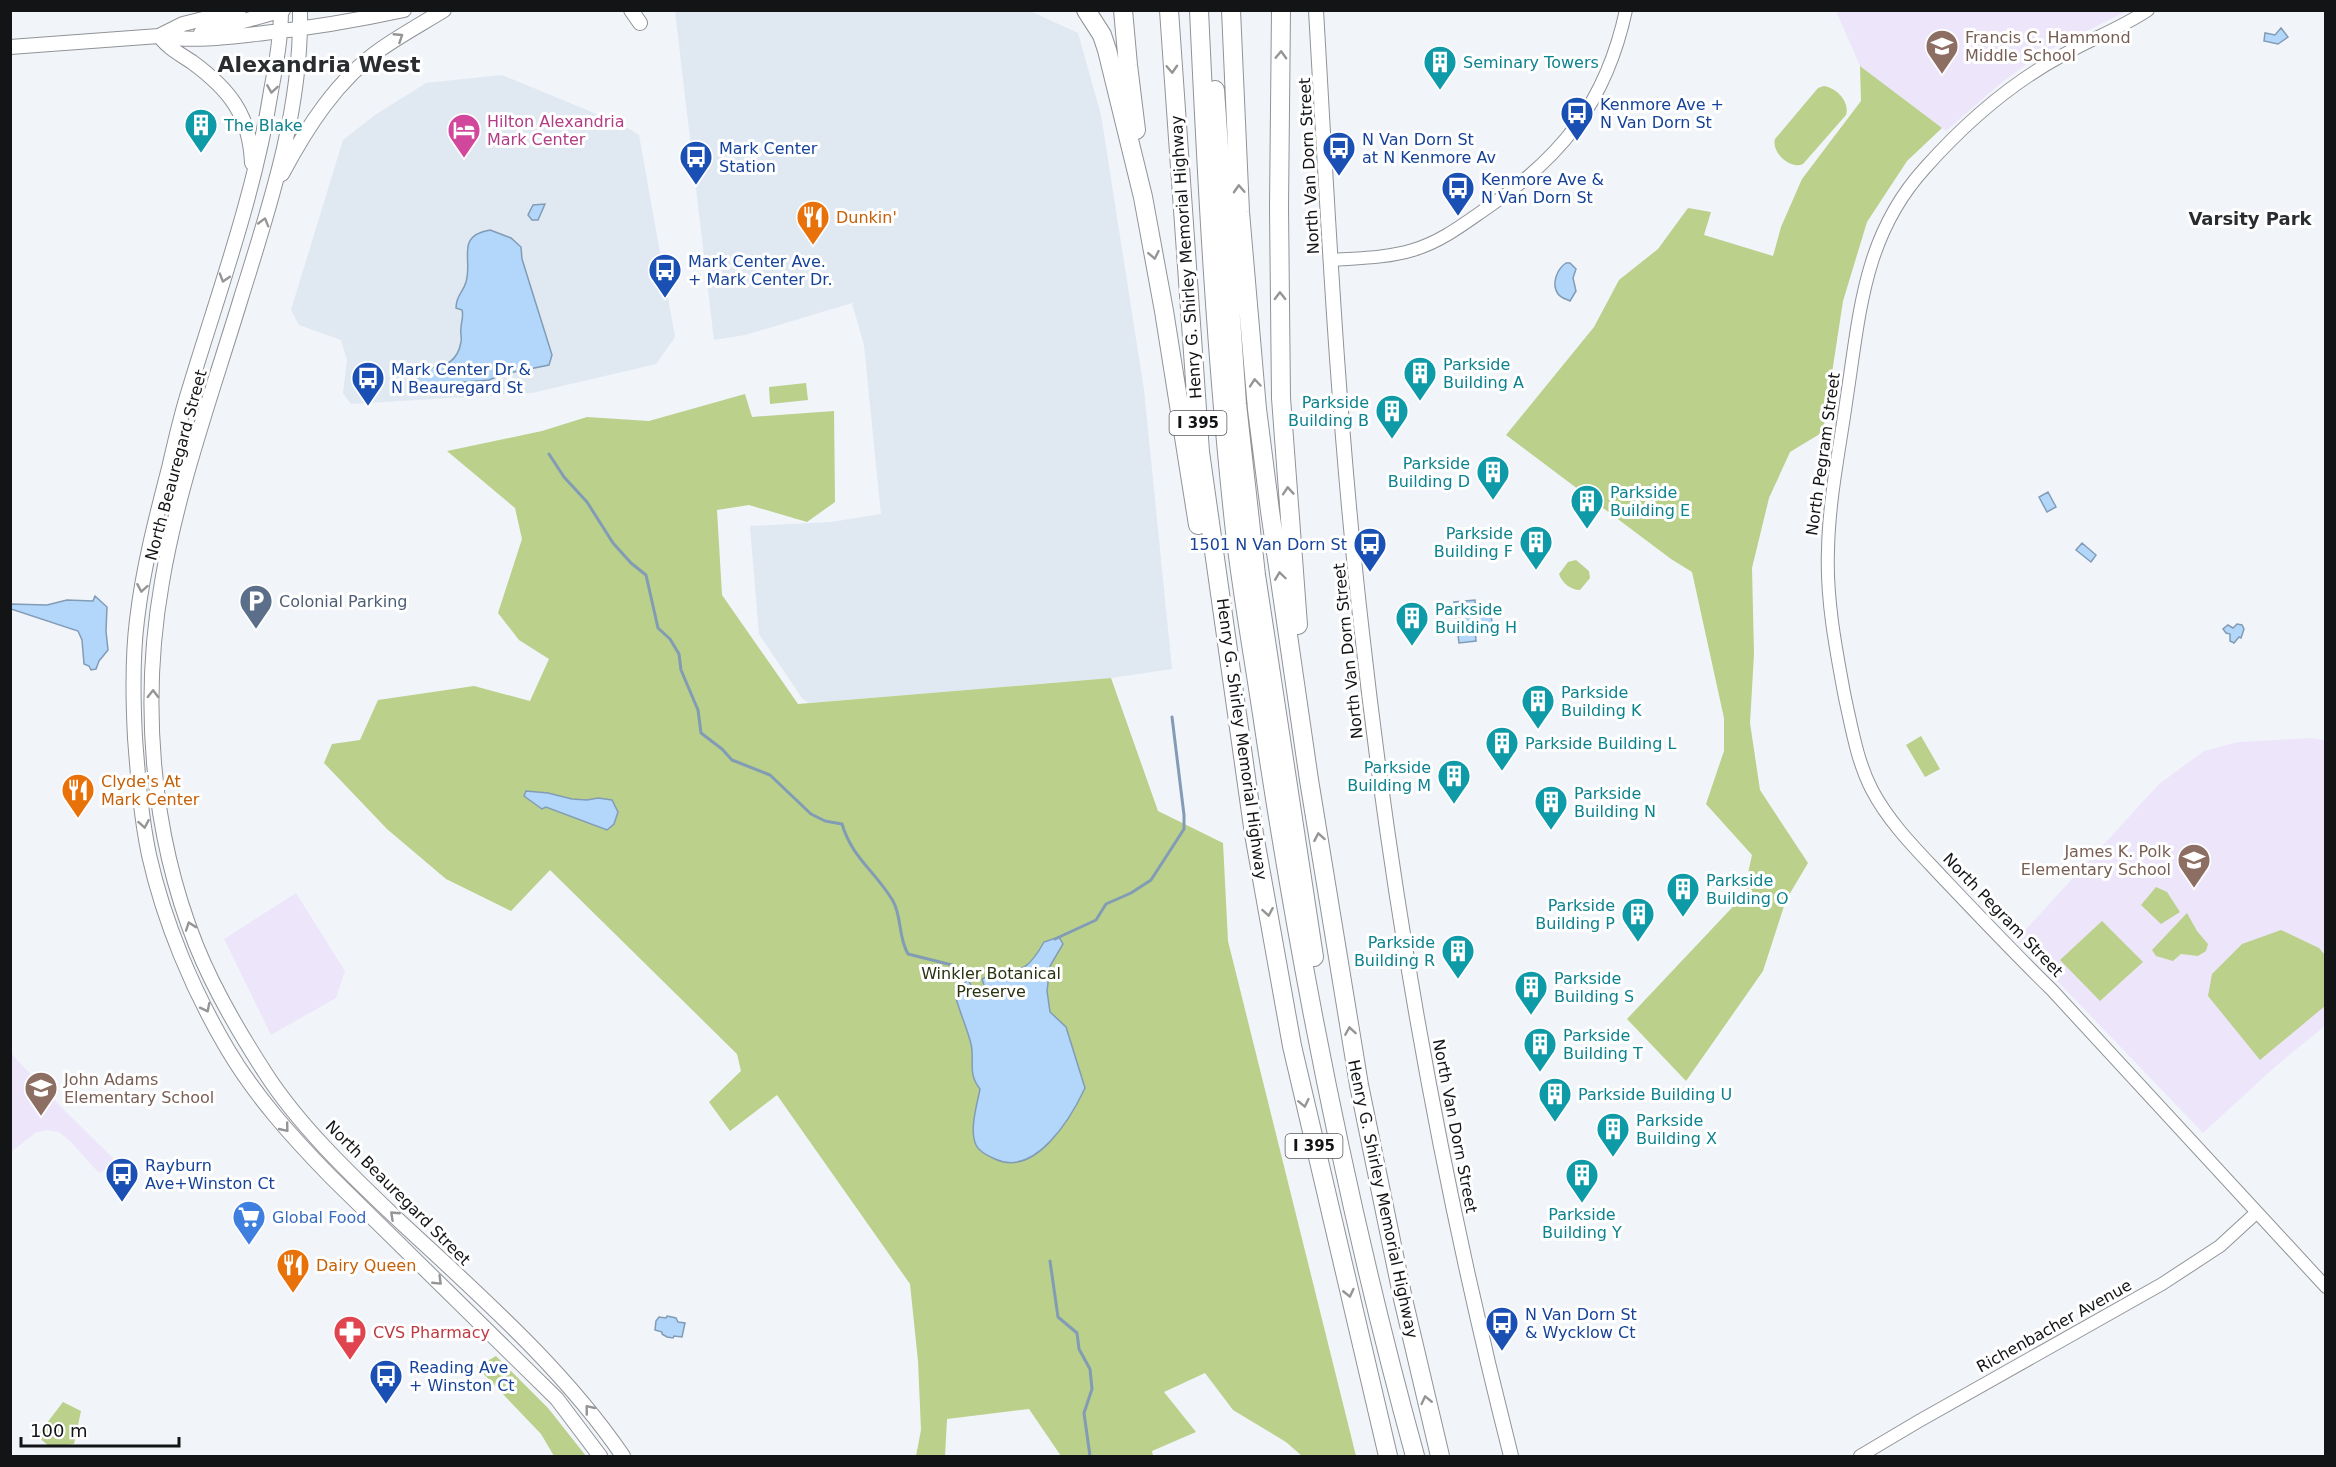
<svg xmlns="http://www.w3.org/2000/svg" width="2336" height="1467" font-family="'DejaVu Sans',sans-serif">
	<style>
		.built { fill: #e0e8f2 }
		.education { fill: #ede6fb }
		.green { fill: #bad08b }
		.water { fill: #b2d7fb; stroke: #829cb6; stroke-width: 1.5 }
		.lines { fill: none; stroke-linecap: round; stroke-linejoin: round }
		.stream { stroke: #829cb6; stroke-width: 3 }
		.tertiary-casing { stroke: #909397; stroke-width: 14 }
		.secondary-casing { stroke: #909397; stroke-width: 16 }
		.motorway-casing { stroke: #909397; stroke-width: 20 }
		.tertiary { stroke: #fff; stroke-width: 12 }
		.secondary { stroke: #fff; stroke-width: 14 }
		.motorway { stroke: #fff; stroke-width: 18 }
		.oneway { stroke: #959596 }
		.labels { text-anchor: middle; dominant-baseline: central; stroke-width: 6; stroke-linejoin: round; paint-order: stroke }
		.shield { fill: #fff; stroke: #5a5a5c; stroke-width: 1.5 }
		.shield-label { font-size: 15px; font-weight: bold; fill: #131416 }
		.education-label { font-size: 16px; fill: #785e54; stroke: #fff; text-anchor: start }
		.culture-label { font-size: 16px; fill: #0d838f; stroke: #fff; text-anchor: start }
		.transit-label { font-size: 16px; fill: #164399; stroke: #fff; text-anchor: start }
		.hotel-label { font-size: 16px; fill: #b23c85; stroke: #fff; text-anchor: start }
		.street-label { font-size: 16px; fill: #131416; stroke: #fff }
		.food-label { font-size: 16px; fill: #c56008; stroke: #fff; text-anchor: start }
		.service-label { font-size: 16px; fill: #4e5e75; stroke: #fff; text-anchor: start }
		.park-label { font-size: 16px; fill: #293211; stroke: #fff }
		.shop-label { font-size: 16px; fill: #366cbe; stroke: #fff; text-anchor: start }
		.health-label { font-size: 16px; fill: #be3a42; stroke: #fff; text-anchor: start }
		.neighbourhood-label { font-size: 18px; font-weight: bold; fill: #2a2d30; stroke: #fff }
		.district-label { font-size: 22px; font-weight: bold; fill: #2a2d30; stroke: #fff }
	</style>
	<rect width="100%" height="100%" fill="#f1f4f9"/>
	<!-- built -->
	<path class="built" d="M675 11H1030L1078 33 1101 115 1144 390 1172 669 1111 678 809 703 802 698 759 634 750 526 831 522 881 514 864 345 852 303 745 335 714 340Z
		M502 75 623 125 639 135 675 337 656 364 532 393 351 404 343 393 347 360 341 340 299 325 291 310 343 140 375 115 426 83Z"/>
	<!-- education -->
	<path class="education" d="M1836 11H2127L2039 55 2001 83 1946 131 1860 66Z
		M2310 738 2325 740V1026L2276 1066 2203 1133 2017 939 2159 784 2204 751 2238 742Z
		M296 893 345 971 336 998 271 1035 224 939Z
		M11 1053 58 1104 118 1163 99 1173 70 1141 59 1132 46 1130 35 1133 11 1152Z"/>
	<!-- green -->
	<path class="green" d="M1860 66 1942 128 1907 161 1867 222 1843 301 1823 432 1790 452 1769 498 1752 568 1754 654 1750 723 1760 790 1808 863 1786 900 1763 971 1686 1081 1627 1019 1743 896 1752 855 1706 804 1724 751V718L1692 572 1671 559 1506 435 1594 327 1619 280 1658 249 1688 208 1711 212 1704 235 1773 256 1781 227 1802 179 1861 101Z
		M1824 86C1837 88 1850 102 1846 115L1803 164C1791 170 1771 153 1775 139L1818 88Z
		M806 383 808 400 770 404 769 387Z
		M745 394 752 417 834 411 835 502 807 522 749 505 717 510 722 595 798 704 1111 678 1158 811 1223 843 1228 941 1356 1456H1302L1286 1442 1233 1410 1205 1373 1164 1392 1196 1432 1152 1451 1153 1456H1061L1029 1409 947 1419 945 1456H916L921 1430 918 1361 910 1284 777 1095 730 1131 709 1102 741 1071 737 1054 550 870 511 911 446 879 387 829 324 763 332 744 360 740 378 700 474 686 530 701 549 659 519 640 498 613 522 539 515 508 447 451 542 431 587 417 649 421Z
		M1576 560 1589 571 1590 578 1580 590C1571 590 1562 583 1559 574L1568 562Z
		M1921 736 1940 769 1925 777 1906 745Z
		M2156 887 2167 892 2180 912 2161 924 2141 905Z
		M2187 913 2197 931 2208 944 2206 951 2198 956 2181 954 2173 961 2156 956 2152 950Z
		M2102 921 2143 962 2100 1001 2060 960Z
		M2281 930 2319 948 2325 955V1006L2260 1060 2208 996 2212 974 2242 944Z
		M496 1356 548 1408 586 1456H554L541 1434 477 1367Z
		M63 1402 81 1411 74 1444 50 1447 37 1436Z"/>
	<!-- water -->
	<path class="water" d="M2281 28 2288 37 2278 44 2264 41 2265 33 2275 35Z
		M545 204 538 220H532L528 215 533 205Z
		M490 230 511 238 521 247 522 259 552 355 549 365 504 374 489 380 420 386 411 383V377C428 361 455 375 461 342 462 338 460 333 461 328 461 321 464 317 462 310L456 308C456 295 463 293 466 282 473 259 455 236 490 230Z
		M1566 263H1570L1576 269 1573 278 1576 291 1570 301C1566 299 1561 298 1558 294 1551 284 1557 269 1566 263Z
		M2048 492 2056 507 2047 512 2039 497Z
		M2082 543 2096 555 2091 562 2076 550Z
		M95 596 107 607 106 631 108 650 99 661 96 669 91 670 89 666 84 664 82 640 78 631 11 609V604L47 605 67 600 93 601Z
		M1475 600 1476 614 1491 613 1492 624 1475 627 1476 641 1459 643 1454 602Z
		M2237 624 2242 625 2244 629 2241 638 2239 637 2234 643 2230 641V634L2226 633 2223 629 2228 625 2233 628Z
		M526 791 548 793 572 799 587 800 598 798 612 800 618 812 614 824 607 830 546 807 542 809 524 796Z
		M1059 937 1063 944 1050 966 1047 991 1050 1012 1066 1027 1085 1088C1071 1118 1035 1178 995 1159 988 1156 979 1152 976 1145 969 1130 977 1105 980 1089 967 1073 975 1061 971 1044 967 1028 960 1013 956 998L967 979 972 986 970 991 979 992 985 988 982 979C1016 963 1021 983 1044 942Z
		M667 1316 676 1318 678 1322 685 1323 682 1337 674 1336 673 1338 667 1337 662 1334V1332L655 1330 656 1321 659 1317 666 1318Z"/>
	<g class="lines">
		<!-- stream -->
		<path class="stream" d="M549 454 564 477 587 502 613 543 631 563 646 575 658 628 670 639 679 654 681 670 698 710 701 733 722 749 732 760 770 775 811 814 825 821 842 824C852 858 876 872 893 901 902 917 898 937 908 954L952 965 967 979
			M1055 939 1096 920 1106 904 1131 893 1151 880 1184 829V815L1172 717
			M1050 1261 1058 1317 1077 1333 1079 1349 1090 1369 1092 1389 1084 1413 1090 1456"/>
		<!-- tertiary casing -->
		<g class="tertiary-casing">
			<path id="tertiary" d="M2148 10C2121 28 2091 39 2063 55 2011 83 1965 123 1925 168 1864 235 1860 311 1847 396 1840 447 1829 498 1828 550 1826 599 1836 650 1845 698 1852 729 1857 761 1872 790 1890 824 1917 850 1943 878 1979 916 2014 953 2052 990L2326 1287
				M1331 260C1358 258 1387 258 1413 250 1440 242 1461 226 1484 210 1561 158 1606 103 1626 10
				M1860 1456 1919 1421 2162 1284 2220 1246 2256 1213"/>
		</g>
		<!-- secondary casing -->
		<g class="secondary-casing">
			<path id="secondary" d="M281 10C281 38 276 64 271 91 255 193 219 291 189 390 181 415 175 442 169 468 156 518 143 568 137 620 132 659 133 699 135 738 138 777 141 817 149 855 164 922 193 991 228 1050 256 1097 292 1137 330 1176L557 1399 600 1456
				M300 10C302 109 270 205 241 298 213 390 178 487 162 582 141 701 151 832 196 945 214 990 240 1034 266 1074 299 1125 348 1172 392 1214 473 1290 560 1364 623 1456
				M631 10 640 23
				M1316 10C1328 218 1338 426 1362 633 1393 910 1442 1186 1511 1456
				M201 33 283 10
				M159 36C171 50 177 52 192 62 229 89 250 115 252 163
				M159 36 183 24 239 10
				M10 47 159 36C193 42 229 37 264 33 311 28 358 20 404 10
				M282 174C307 127 337 80 381 49 401 35 423 23 444 10"/>
		</g>
		<!-- motorway casing -->
		<g class="motorway-casing">
			<path id="motorway" d="M1086 10 1102 35 1107 50 1143 197 1164 311 1198 525
				M1123 10 1128 65 1136 130
				M1169 10 1200 452 1254 834 1292 1046 1388 1456
				M1199 10C1207 184 1216 359 1235 532 1242 593 1253 654 1262 714 1299 964 1348 1213 1415 1456
				M1231 10 1240 212 1257 409 1270 511 1309 780 1359 1085 1403 1299 1440 1456
				M1281 10 1279 207 1281 398 1298 625
				M1215 90 1237 404 1256 575 1314 957"/>
		</g>
		<!-- tertiary -->
		<use href="#tertiary" class="tertiary"/>
		<!-- secondary -->
		<use href="#secondary" class="secondary"/>
		<!-- motorway -->
		<use href="#motorway" class="motorway"/>
	</g>
	<!-- one-way arrows -->
	<defs><path id="oneway-chevron" d="M-2-3.5L2.5 0L-2 3.5" fill="none" stroke-width="1.6" stroke-linecap="round" stroke-linejoin="round" transform="scale(1.5)"/></defs>
	<g class="oneway">
		<use href="#oneway-chevron" transform="translate(399 37) rotate(-33)"/>
		<use href="#oneway-chevron" transform="translate(1281 55) rotate(-88)"/>
		<use href="#oneway-chevron" transform="translate(1172 69) rotate(87)"/>
		<use href="#oneway-chevron" transform="translate(272 89) rotate(99)"/>
		<use href="#oneway-chevron" transform="translate(1239 189) rotate(-93)"/>
		<use href="#oneway-chevron" transform="translate(264 222) rotate(-74)"/>
		<use href="#oneway-chevron" transform="translate(1154 255) rotate(79)"/>
		<use href="#oneway-chevron" transform="translate(224 278) rotate(107)"/>
		<use href="#oneway-chevron" transform="translate(1280 296) rotate(-91)"/>
		<use href="#oneway-chevron" transform="translate(1255 383) rotate(-95)"/>
		<use href="#oneway-chevron" transform="translate(1288 491) rotate(-94)"/>
		<use href="#oneway-chevron" transform="translate(1280 576) rotate(-98)"/>
		<use href="#oneway-chevron" transform="translate(142 588) rotate(100)"/>
		<use href="#oneway-chevron" transform="translate(153 694) rotate(-89)"/>
		<use href="#oneway-chevron" transform="translate(144 824) rotate(80)"/>
		<use href="#oneway-chevron" transform="translate(1319 837) rotate(-100)"/>
		<use href="#oneway-chevron" transform="translate(1268 912) rotate(80)"/>
		<use href="#oneway-chevron" transform="translate(190 926) rotate(-109)"/>
		<use href="#oneway-chevron" transform="translate(206 1008) rotate(63)"/>
		<use href="#oneway-chevron" transform="translate(1350 1031) rotate(-99)"/>
		<use href="#oneway-chevron" transform="translate(1304 1103) rotate(78)"/>
		<use href="#oneway-chevron" transform="translate(285 1128) rotate(51)"/>
		<use href="#oneway-chevron" transform="translate(394 1215) rotate(-137)"/>
		<use href="#oneway-chevron" transform="translate(438 1281) rotate(44)"/>
		<use href="#oneway-chevron" transform="translate(1349 1293) rotate(77)"/>
		<use href="#oneway-chevron" transform="translate(1426 1400) rotate(-103)"/>
		<use href="#oneway-chevron" transform="translate(589 1409) rotate(-129)"/>
	</g>
	<!-- icons -->
	<defs>
		<g id="school-pin" transform="scale(1.725)"><path d="M0 17L-7.5 6A9.5 9.5 0 1 1 7.5 6Z" fill="#8d6e63" stroke="#fff"/><path d="M0-5L7-2L0 1L-7-2ZM-4 1L0 2.5L4 1V4Q0 6-4 4Z" fill="#fff"/></g>
		<g id="building-pin" transform="scale(1.725)"><path d="M0 17L-7.5 6A9.5 9.5 0 1 1 7.5 6Z" fill="#0f9aa8" stroke="#fff"/><path d="M-4-6H4V6H1V3H-1V6H-4ZM-2.5-4.3h1.7v1.8h-1.7ZM.8-4.3h1.7v1.8H.8ZM-2.5-1h1.7V.8h-1.7ZM.8-1h1.7V.8H.8Z" fill="#fff"/></g>
		<g id="bus-pin" transform="scale(1.725)"><path d="M0 17L-7.5 6A9.5 9.5 0 1 1 7.5 6Z" fill="#1a4fb4" stroke="#fff"/><path d="M-5-6H5V4H4V6H2V4H-2V6H-4V4H-5ZM-3.5-4V0h7V-4ZM-3.5 1.2v1.5H-2V1.2ZM2 1.2v1.5H3.5V1.2Z" fill="#fff"/></g>
		<g id="hotel-pin" transform="scale(1.725)"><path d="M0 17L-7.5 6A9.5 9.5 0 1 1 7.5 6Z" fill="#d1479c" stroke="#fff"/><path d="M-6-4.5h1.5V1H6V5H4.5V3h-9V5H-6ZM-4 0a1.8 1.8 0 1 1 3.6 0ZM.5 0V-2.5h3Q6-2.5 6 0Z" fill="#fff"/></g>
		<g id="restaurant-pin" transform="scale(1.725)"><path d="M0 17L-7.5 6A9.5 9.5 0 1 1 7.5 6Z" fill="#e8710a" stroke="#fff"/><path d="M-5-6h1v4h1v-4h1v4h1v-4h1v5L-1.5 .5V6h-2V.5L-5-1ZM5-6V6H3V1.5H1.5Q1.5-4 5-6Z" fill="#fff"/></g>
		<g id="parking-pin" transform="scale(1.725)"><path d="M0 17L-7.5 6A9.5 9.5 0 1 1 7.5 6Z" fill="#5c6f8a" stroke="#fff"/><path d="M-3.5-5.5H1a3.5 3.5 0 0 1 0 7H-1V5.5H-3.5ZM-1-3.4V-.6H.8a1.4 1.4 0 0 0 0-2.8Z" fill="#fff"/></g>
		<g id="supermarket-pin" transform="scale(1.725)"><path d="M0 17L-7.5 6A9.5 9.5 0 1 1 7.5 6Z" fill="#3f7fe0" stroke="#fff"/><path d="M-6-5.5h2.5l.6 2H6L4.5 2H-2.5L-4.4-4H-6ZM-1.5 3.2a1.3 1.3 0 1 0 .1 0ZM3 3.2a1.3 1.3 0 1 0 .1 0Z" fill="#fff"/></g>
		<g id="pharmacy-pin" transform="scale(1.725)"><path d="M0 17L-7.5 6A9.5 9.5 0 1 1 7.5 6Z" fill="#e0444e" stroke="#fff"/><path d="M-2-6h4v4h4v4h-4v4h-4v-4h-4v-4h4Z" fill="#fff"/></g>
	</defs>
	<g fill-rule="evenodd">
		<use href="#school-pin" x="1942" y="46"/>
		<use href="#building-pin" x="1440" y="62"/>
		<use href="#bus-pin" x="1577" y="113"/>
		<use href="#building-pin" x="201" y="125"/>
		<use href="#hotel-pin" x="464" y="130"/>
		<use href="#bus-pin" x="1339" y="148"/>
		<use href="#bus-pin" x="696" y="157"/>
		<use href="#bus-pin" x="1458" y="188"/>
		<use href="#restaurant-pin" x="813" y="217"/>
		<use href="#bus-pin" x="665" y="270"/>
		<use href="#building-pin" x="1420" y="373"/>
		<use href="#bus-pin" x="368" y="378"/>
		<use href="#building-pin" x="1392" y="411"/>
		<use href="#building-pin" x="1493" y="472"/>
		<use href="#building-pin" x="1587" y="501"/>
		<use href="#building-pin" x="1536" y="542"/>
		<use href="#bus-pin" x="1370" y="544"/>
		<use href="#parking-pin" x="256" y="601"/>
		<use href="#building-pin" x="1412" y="618"/>
		<use href="#building-pin" x="1538" y="701"/>
		<use href="#building-pin" x="1502" y="743"/>
		<use href="#building-pin" x="1454" y="776"/>
		<use href="#restaurant-pin" x="78" y="790"/>
		<use href="#building-pin" x="1551" y="802"/>
		<use href="#school-pin" x="2194" y="860"/>
		<use href="#building-pin" x="1683" y="889"/>
		<use href="#building-pin" x="1638" y="914"/>
		<use href="#building-pin" x="1458" y="951"/>
		<use href="#building-pin" x="1531" y="987"/>
		<use href="#building-pin" x="1540" y="1044"/>
		<use href="#school-pin" x="41" y="1088"/>
		<use href="#building-pin" x="1555" y="1094"/>
		<use href="#building-pin" x="1613" y="1129"/>
		<use href="#bus-pin" x="122" y="1174"/>
		<use href="#building-pin" x="1582" y="1175"/>
		<use href="#supermarket-pin" x="249" y="1217"/>
		<use href="#restaurant-pin" x="293" y="1265"/>
		<use href="#bus-pin" x="1502" y="1323"/>
		<use href="#pharmacy-pin" x="350" y="1332"/>
		<use href="#bus-pin" x="386" y="1376"/>
	</g>
	<g class="labels">
		<!-- shield labels -->
		<g class="shield">
			<rect x="1169.5" y="411" width="57" height="24" rx="4.5"/>
			<rect x="1285.5" y="1134" width="57" height="24" rx="4.5"/>
		</g>
		<g class="shield-label">
			<text x="1198" y="423">I 395</text>
			<text x="1314" y="1146">I 395</text>
		</g>
		<!-- education labels -->
		<g class="education-label">
			<text x="1965" y="37">Francis C. Hammond<tspan x="1965" dy="18">Middle School</tspan></text>
			<text x="2171" y="851" text-anchor="end">James K. Polk<tspan x="2171" dy="18">Elementary School</tspan></text>
			<text x="64" y="1079">John Adams<tspan x="64" dy="18">Elementary School</tspan></text>
		</g>
		<!-- culture labels -->
		<g class="culture-label">
			<text x="1463" y="62">Seminary Towers</text>
			<text x="224" y="125">The Blake</text>
			<text x="1443" y="364">Parkside<tspan x="1443" dy="18">Building A</tspan></text>
			<text x="1369" y="402" text-anchor="end">Parkside<tspan x="1369" dy="18">Building B</tspan></text>
			<text x="1470" y="463" text-anchor="end">Parkside<tspan x="1470" dy="18">Building D</tspan></text>
			<text x="1610" y="492">Parkside<tspan x="1610" dy="18">Building E</tspan></text>
			<text x="1513" y="533" text-anchor="end">Parkside<tspan x="1513" dy="18">Building F</tspan></text>
			<text x="1435" y="609">Parkside<tspan x="1435" dy="18">Building H</tspan></text>
			<text x="1561" y="692">Parkside<tspan x="1561" dy="18">Building K</tspan></text>
			<text x="1525" y="743">Parkside Building L</text>
			<text x="1431" y="767" text-anchor="end">Parkside<tspan x="1431" dy="18">Building M</tspan></text>
			<text x="1574" y="793">Parkside<tspan x="1574" dy="18">Building N</tspan></text>
			<text x="1706" y="880">Parkside<tspan x="1706" dy="18">Building O</tspan></text>
			<text x="1615" y="905" text-anchor="end">Parkside<tspan x="1615" dy="18">Building P</tspan></text>
			<text x="1435" y="942" text-anchor="end">Parkside<tspan x="1435" dy="18">Building R</tspan></text>
			<text x="1554" y="978">Parkside<tspan x="1554" dy="18">Building S</tspan></text>
			<text x="1563" y="1035">Parkside<tspan x="1563" dy="18">Building T</tspan></text>
			<text x="1578" y="1094">Parkside Building U</text>
			<text x="1636" y="1120">Parkside<tspan x="1636" dy="18">Building X</tspan></text>
			<text x="1582" y="1214" text-anchor="middle">Parkside<tspan x="1582" dy="18">Building Y</tspan></text>
		</g>
		<!-- transit labels -->
		<g class="transit-label">
			<text x="1600" y="104">Kenmore Ave +<tspan x="1600" dy="18">N Van Dorn St</tspan></text>
			<text x="1362" y="139">N Van Dorn St<tspan x="1362" dy="18">at N Kenmore Av</tspan></text>
			<text x="719" y="148">Mark Center<tspan x="719" dy="18">Station</tspan></text>
			<text x="1481" y="179">Kenmore Ave &amp;<tspan x="1481" dy="18">N Van Dorn St</tspan></text>
			<text x="688" y="261">Mark Center Ave.<tspan x="688" dy="18">+ Mark Center Dr.</tspan></text>
			<text x="391" y="369">Mark Center Dr &amp;<tspan x="391" dy="18">N Beauregard St</tspan></text>
			<text x="1347" y="544" text-anchor="end">1501 N Van Dorn St</text>
			<text x="145" y="1165">Rayburn<tspan x="145" dy="18">Ave+Winston Ct</tspan></text>
			<text x="1525" y="1314">N Van Dorn St<tspan x="1525" dy="18">&amp; Wycklow Ct</tspan></text>
			<text x="409" y="1367">Reading Ave<tspan x="409" dy="18">+ Winston Ct</tspan></text>
		</g>
		<!-- hotel labels -->
		<g class="hotel-label">
			<text x="487" y="121">Hilton Alexandria<tspan x="487" dy="18">Mark Center</tspan></text>
		</g>
		<!-- street labels -->
		<g class="street-label">
			<text transform="translate(1309 166) rotate(-93)">North Van Dorn Street</text>
			<text transform="translate(1186 257) rotate(-94)">Henry G. Shirley Memorial Highway</text>
			<text transform="translate(1823 454) rotate(-82)">North Pegram Street</text>
			<text transform="translate(176 465) rotate(-75)">North Beauregard Street</text>
			<text transform="translate(1348 651) rotate(-96)">North Van Dorn Street</text>
			<text transform="translate(1242 739) rotate(82)">Henry G. Shirley Memorial Highway</text>
			<text transform="translate(2003 915) rotate(46)">North Pegram Street</text>
			<text transform="translate(1455 1126) rotate(79)">North Van Dorn Street</text>
			<text transform="translate(398 1193) rotate(45)">North Beauregard Street</text>
			<text transform="translate(1383 1199) rotate(78)">Henry G. Shirley Memorial Highway</text>
			<text transform="translate(2054 1326) rotate(-29)">Richenbacher Avenue</text>
		</g>
		<!-- food labels -->
		<g class="food-label">
			<text x="836" y="217">Dunkin'</text>
			<text x="101" y="781">Clyde's At<tspan x="101" dy="18">Mark Center</tspan></text>
			<text x="316" y="1265">Dairy Queen</text>
		</g>
		<!-- service labels -->
		<g class="service-label">
			<text x="279" y="601">Colonial Parking</text>
		</g>
		<!-- park labels -->
		<g class="park-label">
			<text x="991" y="973">Winkler Botanical<tspan x="991" dy="18">Preserve</tspan></text>
		</g>
		<!-- shop labels -->
		<g class="shop-label">
			<text x="272" y="1217">Global Food</text>
		</g>
		<!-- health labels -->
		<g class="health-label">
			<text x="373" y="1332">CVS Pharmacy</text>
		</g>
		<!-- neighbourhood labels -->
		<g class="neighbourhood-label">
			<text x="2250" y="218">Varsity Park</text>
		</g>
		<!-- district labels -->
		<g class="district-label">
			<text x="319" y="64">Alexandria West</text>
		</g>
	</g>
	<!-- border -->
	<rect width="2336" height="1467" fill="none" stroke="#131416" stroke-width="24"/>
	<!-- scale -->
	<path d="M21 1437v9h158v-9" fill="none" stroke="#131416" stroke-width="3"/>
	<text x="30" y="1437" font-size="18" fill="#131416" stroke="#ffffff" stroke-width="4.5" paint-order="stroke">100 m</text>
</svg>
